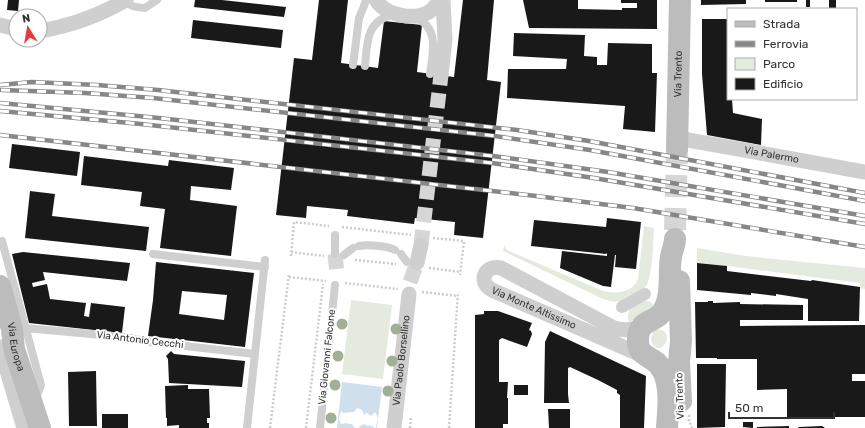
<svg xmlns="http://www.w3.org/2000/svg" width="865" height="428" font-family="Rubik,sans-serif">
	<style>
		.green { fill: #e4ebde }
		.water { fill: #cfdfec }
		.building { fill: #191919; fill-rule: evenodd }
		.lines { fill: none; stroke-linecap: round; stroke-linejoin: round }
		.minor-tunnel { stroke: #d6d6d6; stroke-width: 15; stroke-dasharray: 15 8; stroke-linecap: butt }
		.secondary-tunnel { stroke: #d6d6d6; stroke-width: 22; stroke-dasharray: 22 11; stroke-linecap: butt }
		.path { stroke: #ccc; stroke-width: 2.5; stroke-dasharray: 2 2; stroke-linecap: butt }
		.service { stroke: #cfcfcf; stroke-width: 8 }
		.pedestrian { stroke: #cfcfcf; stroke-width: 12 }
		.minor { stroke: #cfcfcf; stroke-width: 15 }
		.secondary { stroke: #bcbcbc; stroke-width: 22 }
		.rail-casing { stroke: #878787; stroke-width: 4.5 }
		.rail { stroke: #fff; stroke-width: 3; stroke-dasharray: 9; stroke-linecap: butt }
		.tree { fill: #a0af96 }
		.labels { text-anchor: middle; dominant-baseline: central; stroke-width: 4; stroke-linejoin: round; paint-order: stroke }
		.street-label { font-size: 10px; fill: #323232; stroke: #fff }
	</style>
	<rect width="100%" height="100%" fill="#fff"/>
	<!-- green -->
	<path class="green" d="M644 226 654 228C653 241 653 281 644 289 640 292 634 294 630 297 619 303 615 303 603 299L503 251 505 245 506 249 509 251 603 291C615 294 633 293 638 279Z
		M697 248 739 255 764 258 865 268V289L860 288V283L727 266 697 263Z
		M351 300 392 305 383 379 342 374Z
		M646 301C651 301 653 304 655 309L629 322C625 309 634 303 646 301Z
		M656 329C677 329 663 356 654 346 649 341 651 333 656 329Z"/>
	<!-- water -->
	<path class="water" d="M342 382 382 387 377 428H359L360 426 364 424 368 426 370 425 375 428 376 427 378 418 375 412 371 416 367 413 364 415 362 410 357 408 354 412 343 413 341 411 339 418 340 423 342 424 346 423 349 424H352L355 428H337Z"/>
	<!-- building -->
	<path class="building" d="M8 0H19L18 11 7 10Z
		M195 0H222L286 7 284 17 194 7Z
		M319 0H348L341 63 378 68 384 21 422 25 417 72 454 77 463 0H494L487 80 501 82 483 238 454 235 455 222 415 218 414 224 347 216 348 210 307 206 306 218 276 215 294 58 312 60Z
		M523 0H578V9L622 10V8H637V3H621V0H657V29L529 28Z
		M701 0H746V4L701 5Z
		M765 0H797V2H765Z
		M806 0H810V7H806Z
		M829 0H836V8H829Z
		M702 19H728V99H732L733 113 762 119 761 145 707 135 702 74Z
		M193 20 283 30 281 48 191 38Z
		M514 33 585 35 584 56 597 57V65H607L608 43 652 44V73H657L655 132 623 129 625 106 507 98 508 69H566L567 59 513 56Z
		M12 144 80 152 77 176 9 168Z
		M84 156 168 166 169 160 234 168 231 190 191 186 190 200 237 206 231 256 160 248 165 209 140 206 142 192 81 185Z
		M30 191 55 194 52 216 149 227 146 251 25 238Z
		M607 218 641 222 636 269 615 267 616 255H615L611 287 603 286 560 268 562 251 607 256V254L606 253V254L531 246 534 220 606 227Z
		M23 252 130 263 127 281 43 272 45 280 32 283 33 287 47 284 50 299 86 303 84 316 89 317 91 303 125 307 122 333 29 323 12 254Z
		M156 262 254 273 245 347 148 336 153 300ZM182 291 227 295 224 320 179 314Z
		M697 263 727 266V271L811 281 812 280 860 287 859 321H808V299L776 294V296L751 293V295L697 290Z
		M708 301H713V303L740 302V304L803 305V320H740V326L865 325V374H852V381H865V417H787V389L757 390V359H717V358H696L695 302H708Z
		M484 311H498L532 323 529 330 531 331 532 334 527 347 502 338 499 340V382H508L507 398H508V424H503V428H475V315L484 314Z
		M550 331 646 376 644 428H620V395L617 393V390L598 380 570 367 568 368V394L569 403H544L545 342Z
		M171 351 174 354 245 361 242 387 169 383 168 359 166 356Z
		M697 364H726L725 427 697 428Z
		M96 371 97 426H69L68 372Z
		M188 385V389H209L210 418H207V423H209V428H179V425L167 426V418H166L165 386Z
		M514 385H528V395H514Z
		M548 409H570V428H549Z
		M102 414H128V428H102Z
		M743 422H753V428L743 427Z
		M789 426V428H757V427Z
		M822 426 825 428H798L799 427Z"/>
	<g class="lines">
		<!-- minor-tunnel -->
		<path class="minor-tunnel" d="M421 245 441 75
			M335 254 337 274
			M410 282 417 263"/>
		<!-- secondary-tunnel -->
		<path class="secondary-tunnel" d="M675 230 677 149"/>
		<!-- path -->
		<path class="path" d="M342 227 411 235
			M433 238 464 241 460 275
			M291 252 324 256
			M291 256 294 222 329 226
			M355 260 396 264
			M429 268 460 272
			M289 277 326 281
			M345 283 398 289
			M422 292 458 296
			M689 415V420L692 428
			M270 428 289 274
			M306 428 323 284
			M410 428 411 417
			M449 428 458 292"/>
		<!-- service -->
		<path class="service" d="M126 0C131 8 137 7 145 8L157 0
			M414 17C440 27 433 52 430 74
			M353 65 359 18 364 6 366 0
			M365 66C367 44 366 20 393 15
			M2 241 41 385 38 393
			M359 246C368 244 387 246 395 250
			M153 254 265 267
			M335 254V235
			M401 254 407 262
			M344 255 353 248
			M25 328 124 337 150 342 255 354
			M247 428 265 260
			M320 428 335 285"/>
		<!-- pedestrian -->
		<path class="pedestrian" d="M622 307 645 294"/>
		<!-- minor -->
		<g class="minor">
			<path d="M376 0C385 15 413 21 429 12 433 9 437 5 439 0"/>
			<path d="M0 25 16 29"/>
			<path d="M40 31C70 26 100 15 126 0"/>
			<path d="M441 75 445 40 443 0"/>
			<path id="s1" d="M677 138 865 172"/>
			<path d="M417 263 421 245"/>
			<path id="s2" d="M643 325C634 330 624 331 614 328L501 268C485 264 477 282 492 290L646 357"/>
			<path d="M0 347 24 428"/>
			<path id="s3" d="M394 428 409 294"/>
		</g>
		<!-- secondary -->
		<g class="secondary">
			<path id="s4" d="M677 149 680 0"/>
			<path d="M679 281 681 341 679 362 681 401"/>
			<path id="s5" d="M0 286 12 329 14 349 40 428"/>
			<path d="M667 428C668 411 671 390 664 373 662 370 660 366 657 363 648 355 637 355 638 339 638 319 656 323 663 311 673 295 668 274 671 257 672 250 675 245 675 239"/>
		</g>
		<!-- rail casing -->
		<g class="rail-casing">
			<path id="rail" d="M0 85 32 82 97 85 158 90 517 130 589 141 865 193
				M1 90 85 93 153 98 495 136 590 150 865 201
				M0 103 159 118 493 156 608 172 865 216
				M0 111 141 124 492 163 594 178 865 224
				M0 135 536 196 633 208 865 247"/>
		</g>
		<!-- rail -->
		<use href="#rail" class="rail"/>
	</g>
	<!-- trees -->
	<g class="tree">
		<circle cx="342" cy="324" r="5.5"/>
		<circle cx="396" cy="329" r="5.5"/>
		<circle cx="338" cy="356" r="5.5"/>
		<circle cx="392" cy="361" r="5.5"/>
		<circle cx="335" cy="385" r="5.5"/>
		<circle cx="388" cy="391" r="5.5"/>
		<circle cx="331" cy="418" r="5.5"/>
	</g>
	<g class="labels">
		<!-- street labels -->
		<g class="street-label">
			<text stroke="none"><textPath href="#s4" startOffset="75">Via Trento</textPath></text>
			<text stroke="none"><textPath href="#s1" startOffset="96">Via Palermo</textPath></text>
			<text stroke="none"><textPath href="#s2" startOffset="241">Via Monte Altissimo</textPath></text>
			<text transform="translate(140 340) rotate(7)">Via Antonio Cecchi</text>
			<text stroke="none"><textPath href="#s5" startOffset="63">Via Europa</textPath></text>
			<text transform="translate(327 357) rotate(-84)">Via Giovanni Falcone</text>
			<text stroke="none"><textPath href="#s3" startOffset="68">Via Paolo Borsellino</textPath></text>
			<text transform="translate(680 396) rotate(-92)">Via Trento</text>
		</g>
	</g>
	<!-- legend -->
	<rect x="727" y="8" width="130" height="92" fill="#ffffff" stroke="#adadad"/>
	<rect x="735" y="21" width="20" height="6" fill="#bcbcbc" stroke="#adadad"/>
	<text x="763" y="28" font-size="12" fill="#323232">Strada</text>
	<rect x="735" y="41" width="20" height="6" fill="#878787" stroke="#adadad"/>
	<text x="763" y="48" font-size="12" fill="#323232">Ferrovia</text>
	<rect x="735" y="58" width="20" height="12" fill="#e4ebde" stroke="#adadad"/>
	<text x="763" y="68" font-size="12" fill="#323232">Parco</text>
	<rect x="735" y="78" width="20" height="12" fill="#191919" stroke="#adadad"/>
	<text x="763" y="88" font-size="12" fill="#323232">Edificio</text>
	<!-- north arrow -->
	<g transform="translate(28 28) rotate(349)"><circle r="19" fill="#ffffff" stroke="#adadad"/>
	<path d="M0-3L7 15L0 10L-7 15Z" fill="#df3e3e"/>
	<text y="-6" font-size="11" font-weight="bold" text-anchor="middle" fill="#323232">N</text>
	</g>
	<!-- scale -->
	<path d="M729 412v6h105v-6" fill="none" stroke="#323232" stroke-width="2"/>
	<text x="735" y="412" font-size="12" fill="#323232" stroke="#ffffff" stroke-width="3" paint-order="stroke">50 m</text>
</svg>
